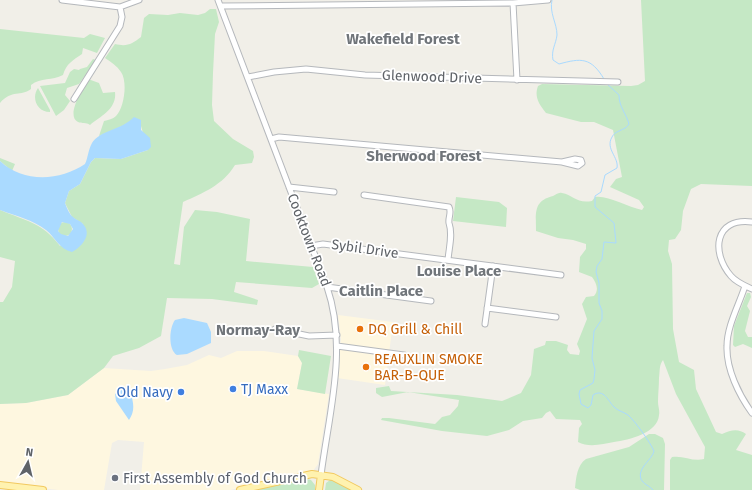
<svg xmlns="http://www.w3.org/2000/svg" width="752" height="490" font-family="'Fira Sans',sans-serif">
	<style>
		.commercial { fill: #fef7e0 }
		.green { fill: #c5e8c5 }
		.water { fill: #aadaff; fill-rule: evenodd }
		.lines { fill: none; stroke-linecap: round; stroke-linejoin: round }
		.stream { stroke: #aadaff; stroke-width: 1 }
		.minor-casing { stroke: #b5b8bc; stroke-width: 7 }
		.major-casing { stroke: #f2c960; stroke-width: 8 }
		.minor { stroke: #fff; stroke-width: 5 }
		.major { stroke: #fff2af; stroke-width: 6 }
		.food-dot { fill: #e8710a; stroke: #fff; stroke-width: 1.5 }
		.shop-dot { fill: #3f7fe0; stroke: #fff; stroke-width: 1.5 }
		.worship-dot { fill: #6b7280; stroke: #fff; stroke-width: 1.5 }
		.labels { text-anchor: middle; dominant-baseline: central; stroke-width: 3.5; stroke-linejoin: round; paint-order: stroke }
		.street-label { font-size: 14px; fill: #5f6368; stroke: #fff }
		.food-label { font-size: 14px; fill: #c56008; stroke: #fff; text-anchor: start }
		.shop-label { font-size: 14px; fill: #366cbe; stroke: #fff; text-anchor: start }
		.worship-label { font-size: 14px; fill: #5b616d; stroke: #fff; text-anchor: start }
		.neighbourhood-label { font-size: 15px; font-weight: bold; fill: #70757a; stroke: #fff }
	</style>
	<rect width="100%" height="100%" fill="#f1efe8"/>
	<!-- commercial -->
	<path class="commercial" d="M338 315 393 322 385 385 337 378 341 339Z
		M237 351H264L298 356 302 363 297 389 329 394 318 464 313 471 230 490H140L144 442 118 440 112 443 104 490H58L0 483V404L26 403 68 395 104 368 151 371 165 369 187 365 209 355 221 358Z"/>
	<!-- green -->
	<path class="green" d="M641 0H752V186L701 184 691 189 683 211 681 230 675 239 669 240 668 251 672 264 673 329 679 362 694 370 696 389 716 432 722 434C731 430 738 428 746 434L736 450 752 455V490H670V460L672 457C683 455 693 462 704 459L705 447 676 394 663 360C659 365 660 371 659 378 659 386 658 394 658 402 658 406 660 411 659 415 658 433 629 440 614 442 603 444 589 448 578 442L579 428 582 424 580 420 556 419 550 411 546 413 542 418 523 421 509 430 487 436 442 431 381 420 382 418H389L435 424 442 417 450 415 458 406 459 400 408 392 382 397 376 393V388L389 386 391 391 457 395 502 401 521 393 531 375 534 349 545 345 546 341H556L568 345 567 350 570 354 579 355 580 351 577 344 587 319 582 304 586 297 594 296C599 290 597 284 592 277L579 272 580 257 586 249V244L573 240 558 238 536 231C536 213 533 201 553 196 556 195 558 192 562 193 573 195 577 204 592 201L595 197C608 195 627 207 642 210L644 207 639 200 610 187 616 179 622 177 613 130 594 122H581L546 113C539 104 534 97 538 86L542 84 631 86 638 85 645 81Z
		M210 9H216L219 22 215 34 213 73 212 105 214 121 233 139 253 151 254 157 252 163 235 165C223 185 203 193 183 202L174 264 180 265 184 227 195 210 217 212 250 219 246 261 313 267 319 284 312 288 236 282 234 292 258 300 257 305 212 299 167 298 161 336 139 348 113 356 104 368 68 395 26 403 0 404V302H3L12 287 15 261 0 257V210C26 221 42 222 60 246L83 224 72 217 65 203 69 191 80 184 91 162 95 158 121 159 148 150 141 126 127 124 99 136 104 121C108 120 113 119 116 116 124 108 128 82 121 72 117 66 111 62 105 58L115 44C127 47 132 44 141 37L144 18 149 14 168 15 180 13 198 15 205 13Z
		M0 29 84 38 90 34 105 38 97 53 83 48 82 54C73 60 66 64 63 75 52 81 41 77 31 85V89C21 97 12 89 0 103Z
		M93 59 96 60 79 84 67 88 65 95 70 101 64 110 56 116 40 86 65 83 70 72 74 69 79 70 80 69 87 67Z
		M88 79 99 83 103 93 115 92C117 109 101 116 90 125 86 122 82 124 78 122 65 115 84 88 88 79Z
		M38 88 50 110V112C37 112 31 98 38 88Z
		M0 158 15 164 12 171 0 161Z
		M456 197 499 202 507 208 506 227 453 221Z
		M58 229a7 7 0 1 1 14 0a7 7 0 1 1-14 0Z
		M747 293H750L751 297 747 306 750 311 745 331 748 337H752V348L743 344 735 347 733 345 734 326Z
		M299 350 331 356 325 394 297 389 302 363 298 356Z
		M649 434H655L663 438 665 444 664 490H580L575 488C576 478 577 465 586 459L629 447Z
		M303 478 311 480 315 485V490H249Z
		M330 480H334L354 490H325L326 483Z"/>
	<!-- water -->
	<path class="water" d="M134 117 141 120V130L150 138 151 147 148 150 121 159 95 158 91 162 80 184 69 191 65 203C67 208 69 214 73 217 76 220 81 221 83 224 93 235 81 247 72 252 59 249 56 238 46 230 33 220 16 216 0 210V161C23 183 60 181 85 164 88 158 88 150 92 143 100 130 122 130 134 117ZM62 222 70 224 73 229 68 236 61 234 58 231Z
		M184 318 207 323 211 332V343L187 354 177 355C168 350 169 328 175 320Z
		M124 387 130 391C133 401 136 410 129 420L116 401 115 394Z"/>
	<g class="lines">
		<!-- stream -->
		<path class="stream" d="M552 0C549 13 557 23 557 35 556 44 551 50 553 60L559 64C581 58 591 57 604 79
			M606 83 619 95C619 107 626 113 629 124 625 131 615 130 612 137 605 149 619 157 617 168L605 175 601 192 595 196V207L614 223 616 243 604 242 602 259 597 266 596 272 599 283V303L602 311V319L594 331 592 358 595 370 594 379 593 383 580 390 579 394 581 404 588 408 591 405 593 395C604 388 608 401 614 407 618 411 624 412 628 415 635 421 650 442 654 451 652 460 637 468 641 479 643 484 650 486 653 490"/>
		<!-- minor casing -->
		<g class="minor-casing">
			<path id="minor" d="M62 0 120 7 139 0
				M218 0 327 287C348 348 329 413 321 475
				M513 3 517 80
				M221 6 513 3 548 0
				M248 77 274 72 306 69 365 75 618 82
				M74 99 120 26 122 17 120 7
				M271 139 279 137 562 162 578 166 582 163 581 160 575 159 562 162
				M289 187 334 192
				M364 195 449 207C452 213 448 217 449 223 453 235 449 247 448 260
				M752 222C714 217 711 253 731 276 736 282 745 286 752 289
				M311 246 323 244 561 275
				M745 286C739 305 727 326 727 346 726 369 739 395 752 413
				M327 287 431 301
				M487 308 556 317
				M485 324 493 266
				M275 329 309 336 337 335
				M337 346 404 355"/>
		</g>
		<!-- major casing -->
		<g class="major-casing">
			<path id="major" d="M0 485 43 490
				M240 490 312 474 333 477 358 490
				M319 490 321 475"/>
		</g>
		<!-- minor -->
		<use href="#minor" class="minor"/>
		<!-- major -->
		<use href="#major" class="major"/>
	</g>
	<!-- markers -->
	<g class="food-dot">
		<circle cx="360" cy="329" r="4"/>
		<circle cx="366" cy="367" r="4"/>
	</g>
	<g class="shop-dot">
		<circle cx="233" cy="389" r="4"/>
		<circle cx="181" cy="392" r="4"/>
	</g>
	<circle class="worship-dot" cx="115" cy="478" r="4"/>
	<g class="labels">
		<!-- street labels -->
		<g class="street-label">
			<text transform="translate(432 77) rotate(2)">Glenwood Drive</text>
			<text transform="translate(309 240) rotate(69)">Cooktown Road</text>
			<text transform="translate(365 249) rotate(8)">Sybil Drive</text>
		</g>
		<!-- food labels -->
		<g class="food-label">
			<text x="368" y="329">DQ Grill &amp; Chill</text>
			<text x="374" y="359">REAUXLIN SMOKE<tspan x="374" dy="16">BAR-B-QUE</tspan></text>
		</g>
		<!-- shop labels -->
		<g class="shop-label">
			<text x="241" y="389">TJ Maxx</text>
			<text x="173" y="392" text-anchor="end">Old Navy</text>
		</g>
		<!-- worship labels -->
		<g class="worship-label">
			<text x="123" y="478">First Assembly of God Church</text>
		</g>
		<!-- neighbourhood labels -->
		<g class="neighbourhood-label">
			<text x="403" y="39">Wakefield Forest</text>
			<text x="424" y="156">Sherwood Forest</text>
			<text x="459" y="271">Louise Place</text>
			<text x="381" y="291">Caitlin Place</text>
			<text x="258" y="330">Normay-Ray</text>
		</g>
	</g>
	<!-- north arrow -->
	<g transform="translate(28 462) rotate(8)" stroke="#ffffff" stroke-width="3" paint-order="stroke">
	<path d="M0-3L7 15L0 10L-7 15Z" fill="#5f6368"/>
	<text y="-6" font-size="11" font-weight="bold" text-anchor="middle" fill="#5f6368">N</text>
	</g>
</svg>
